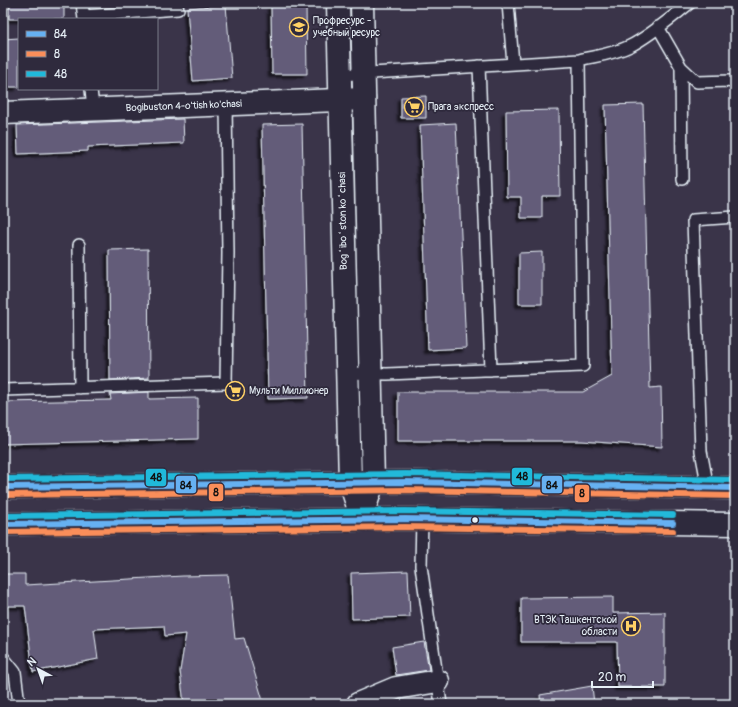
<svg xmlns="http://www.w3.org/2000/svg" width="738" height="707" font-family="Pangolin,sans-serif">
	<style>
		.building { fill: #645b79; stroke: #e8f1f8; filter: url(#shadow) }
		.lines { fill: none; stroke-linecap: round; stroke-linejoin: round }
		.lane-casing { stroke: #e8f1f8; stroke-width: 14 }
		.street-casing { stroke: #e8f1f8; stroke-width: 25 }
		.secondary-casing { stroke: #e8f1f8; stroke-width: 25 }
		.highway-casing { stroke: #e8f1f8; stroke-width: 25 }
		.lane { stroke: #2f2a3d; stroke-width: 11 }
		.street { stroke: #2f2a3d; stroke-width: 22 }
		.secondary { stroke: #2f2a3d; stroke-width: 22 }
		.highway { stroke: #2f2a3d; stroke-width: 22 }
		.bus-1-casing { stroke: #2f2a3d; stroke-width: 9 }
		.bus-2-casing { stroke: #2f2a3d; stroke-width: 9 }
		.bus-3-casing { stroke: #2f2a3d; stroke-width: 9 }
		.bus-1 { stroke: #66b1f2; stroke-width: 6 }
		.bus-2 { stroke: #fa8e5a; stroke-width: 6 }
		.bus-3 { stroke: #20b9da; stroke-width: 6 }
		.bus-dot { fill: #e8f1f8; stroke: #2f2a3d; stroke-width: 1.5 }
		.labels { text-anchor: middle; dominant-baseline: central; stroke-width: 3.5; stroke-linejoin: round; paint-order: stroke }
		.poi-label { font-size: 10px; fill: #e8f1f8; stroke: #2f2a3d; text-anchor: start }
		.street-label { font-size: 10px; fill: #e8f1f8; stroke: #2f2a3d }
		.line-badge { stroke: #2f2a3d; stroke-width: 1.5 }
		.pale-badge-label { font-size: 11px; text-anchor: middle; font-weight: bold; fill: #111 }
	</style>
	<defs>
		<filter id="shadow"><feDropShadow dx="-3.5" dy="3.5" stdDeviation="1" flood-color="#0009"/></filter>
	</defs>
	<rect width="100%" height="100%" fill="#3a3449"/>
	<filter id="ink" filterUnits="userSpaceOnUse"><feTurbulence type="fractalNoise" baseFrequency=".025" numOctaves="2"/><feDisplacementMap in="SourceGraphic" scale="8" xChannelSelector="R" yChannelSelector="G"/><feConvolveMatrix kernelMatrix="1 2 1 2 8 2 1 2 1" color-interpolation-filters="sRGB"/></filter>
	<g filter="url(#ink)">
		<!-- building -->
		<path class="building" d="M9 3H64V19H9Z
			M226 5 232 78 193 81 187 8Z
			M271 5H306L307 74H272Z
			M19 38V87H3V39Z
			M426 96V118H401V97Z
			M643 104 650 388 661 387 662 447 582 441H398V392H583L612 376 605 105Z
			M559 110 560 196H542V218H521V197H507L506 111Z
			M183 119 184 143 88 147V151L18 154 17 125Z
			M456 123 466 348 428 350 420 125Z
			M302 124 308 398 268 399 262 125Z
			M148 249 149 378 110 380 109 250Z
			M542 252V304H519V253Z
			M149 392V399L198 398V439L3 444V402L111 400 110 394Z
			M408 571 410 617 352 619 351 573Z
			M3 574H25V585L183 576 228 575 235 639 244 638 264 704H184L180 671 186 634 165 636 164 626 94 629 98 659 33 672 25 606H3Z
			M613 597V613L665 612V687H618L617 642H521V598Z
			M424 642 429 670 396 675 392 647Z
			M592 686 594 704H541L540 695Z"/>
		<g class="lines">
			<!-- lane casing -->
			<g class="lane-casing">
				<path id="lane" d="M82 3 84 19
					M508 3 513 64
					M84 16 178 9
					M658 27 681 67 697 82 730 81 735 83
					M479 66 491 370
					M681 67 682 179
					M340 75 579 60C596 56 614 54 630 46 650 36 672 17 690 3
					M91 89 93 109
					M79 245 80 388
					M347 373 387 374 583 366 579 60
					M3 390 226 383 228 253 226 104
					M708 488 701 451 693 220 735 217
					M422 519 421 566 441 704
					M3 657 15 672 19 704"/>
			</g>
			<!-- street casing -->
			<g class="street-casing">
				<g id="street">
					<path id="s1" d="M3 113 364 99"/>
					<path d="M358 704 396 688 438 681"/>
				</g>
			</g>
			<!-- secondary casing -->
			<g class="secondary-casing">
				<path id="secondary" d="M338 3 350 482 362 519
					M362 3 373 482 367 501"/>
			</g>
			<!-- highway casing -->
			<g class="highway-casing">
				<path id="highway" d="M3 487 406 482 735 488
					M3 524 405 519 735 524"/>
			</g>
			<!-- lane -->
			<use href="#lane" class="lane"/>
			<!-- street -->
			<use href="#street" class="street"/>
			<!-- secondary -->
			<use href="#secondary" class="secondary"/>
			<!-- highway -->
			<use href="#highway" class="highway"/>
			<!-- bus-1 casing -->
			<g class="bus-1-casing">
				<path id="bus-1" d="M3 487 406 482 735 488
					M3 524 405 519 673 523"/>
			</g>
			<!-- bus-2 casing -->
			<g class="bus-2-casing">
				<path id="bus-2" d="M3 495 406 490 735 496
					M3 532 405 527 673 531"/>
			</g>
			<!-- bus-3 casing -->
			<g class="bus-3-casing">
				<path id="bus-3" d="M3 479 406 474 735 480
					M3 516 405 511 673 515"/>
			</g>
			<!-- bus-1 -->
			<use href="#bus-1" class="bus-1"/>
			<!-- bus-2 -->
			<use href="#bus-2" class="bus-2"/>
			<!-- bus-3 -->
			<use href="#bus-3" class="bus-3"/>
		</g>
	</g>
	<!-- icons -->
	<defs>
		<g id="school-ring" transform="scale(1)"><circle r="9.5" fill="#2f2a3d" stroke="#ffd166" stroke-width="1.5"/><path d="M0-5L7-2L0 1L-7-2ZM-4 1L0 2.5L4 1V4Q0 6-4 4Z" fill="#ffd166"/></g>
		<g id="supermarket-ring" transform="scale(1)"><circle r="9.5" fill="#2f2a3d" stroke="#ffd166" stroke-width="1.5"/><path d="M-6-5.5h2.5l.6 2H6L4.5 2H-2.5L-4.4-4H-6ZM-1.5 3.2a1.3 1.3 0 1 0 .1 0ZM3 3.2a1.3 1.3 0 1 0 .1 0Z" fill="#ffd166"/></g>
		<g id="hospital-ring" transform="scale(1)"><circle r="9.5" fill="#2f2a3d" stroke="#ffd166" stroke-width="1.5"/><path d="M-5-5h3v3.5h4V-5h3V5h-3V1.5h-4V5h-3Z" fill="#ffd166"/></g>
	</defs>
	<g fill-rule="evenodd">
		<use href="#school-ring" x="299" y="27"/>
		<use href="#supermarket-ring" x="414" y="107"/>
		<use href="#supermarket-ring" x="235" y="391"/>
		<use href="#hospital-ring" x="631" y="626"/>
	</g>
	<!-- markers -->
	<circle class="bus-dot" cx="475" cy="520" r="3.5"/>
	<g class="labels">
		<!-- poi labels -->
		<g class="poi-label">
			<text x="313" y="21">Профресурс -<tspan x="313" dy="12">учебный ресурс</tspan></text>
			<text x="428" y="107">Прага экспресс</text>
			<text x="249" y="391">Мульти Миллионер</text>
			<text x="617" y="620" text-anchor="end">ВТЭК Ташкентской<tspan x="617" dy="12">области</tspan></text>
		</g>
		<!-- street labels -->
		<g class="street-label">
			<text stroke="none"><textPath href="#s1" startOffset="181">Bogibuston 4-o'tish ko'chasi</textPath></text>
			<text transform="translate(343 221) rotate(-91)">Bogʻiboʻston koʻchasi</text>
		</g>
	</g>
	<g class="line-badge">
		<rect x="511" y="467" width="22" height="19" rx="4" fill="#20b9da"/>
		<rect x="145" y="468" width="22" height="19" rx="4" fill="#20b9da"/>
		<rect x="541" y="475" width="22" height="19" rx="4" fill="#66b1f2"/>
		<rect x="175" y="475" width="22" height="19" rx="4" fill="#66b1f2"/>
		<rect x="208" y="483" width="16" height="19" rx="4" fill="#fa8e5a"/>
		<rect x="574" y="484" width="16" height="19" rx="4" fill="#fa8e5a"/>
	</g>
	<g class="pale-badge-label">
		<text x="522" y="480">48</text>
		<text x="156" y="481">48</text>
		<text x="552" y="489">84</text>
		<text x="186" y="489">84</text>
		<text x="216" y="496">8</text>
		<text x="582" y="497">8</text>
	</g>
	<!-- margin -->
	<rect width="738" height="707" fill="none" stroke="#2f2a3d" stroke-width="16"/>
	<rect x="8" y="8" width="722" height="691" fill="none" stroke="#e8f1f8" stroke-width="1.5" filter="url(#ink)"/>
	<!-- legend -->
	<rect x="18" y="18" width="140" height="72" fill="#2f2a3d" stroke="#797a88"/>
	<rect x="26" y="31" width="20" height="6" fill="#66b1f2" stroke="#797a88"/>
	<text x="54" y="38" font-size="12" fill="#e8f1f8">84</text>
	<rect x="26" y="51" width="20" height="6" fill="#fa8e5a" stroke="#797a88"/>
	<text x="54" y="58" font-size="12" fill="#e8f1f8">8</text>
	<rect x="26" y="71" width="20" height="6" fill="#20b9da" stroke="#797a88"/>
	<text x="54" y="78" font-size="12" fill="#e8f1f8">48</text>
	<!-- north arrow -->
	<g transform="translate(38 669) rotate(319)" stroke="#2f2a3d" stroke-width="3" paint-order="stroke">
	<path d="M0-3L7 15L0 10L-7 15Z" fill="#e8f1f8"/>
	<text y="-6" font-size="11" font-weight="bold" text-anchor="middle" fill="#e8f1f8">N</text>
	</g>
	<!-- scale -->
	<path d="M592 681v6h61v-6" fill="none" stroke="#e8f1f8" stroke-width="2"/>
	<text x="598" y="681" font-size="12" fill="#e8f1f8" stroke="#2f2a3d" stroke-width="3" paint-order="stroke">20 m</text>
</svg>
